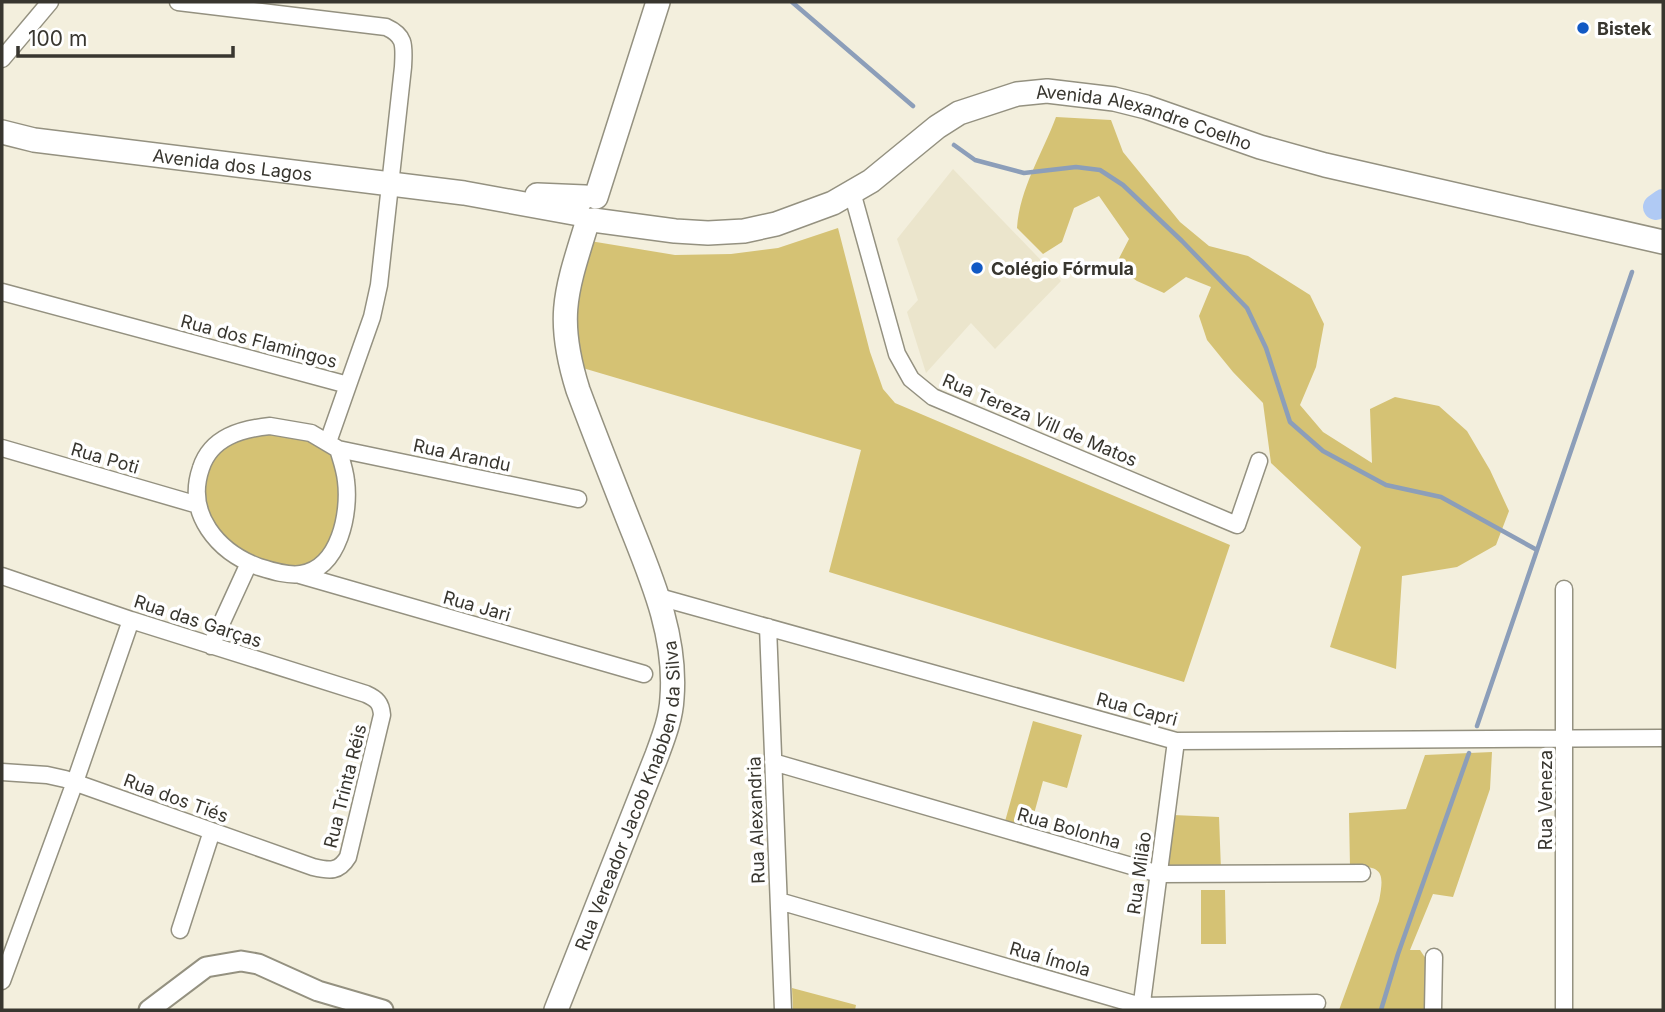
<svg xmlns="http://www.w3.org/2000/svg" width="1665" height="1012" font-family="Inter,sans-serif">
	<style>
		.built { fill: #ebe5cc }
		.green { fill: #d5c274 }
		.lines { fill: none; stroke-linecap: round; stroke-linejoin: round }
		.stream { stroke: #8c9eb9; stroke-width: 4.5 }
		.river { stroke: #b0caf4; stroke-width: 26 }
		.minor-casing { stroke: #949180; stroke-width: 19 }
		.tertiary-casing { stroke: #949180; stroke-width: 23 }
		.secondary-casing { stroke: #949180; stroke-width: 26 }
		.minor { stroke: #fff; stroke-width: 16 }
		.tertiary { stroke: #fff; stroke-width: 19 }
		.secondary { stroke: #fff; stroke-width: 23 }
		.poi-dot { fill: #1159c4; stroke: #fff; stroke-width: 2.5 }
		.labels { text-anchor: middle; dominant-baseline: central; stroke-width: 7; stroke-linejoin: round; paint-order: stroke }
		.poi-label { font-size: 18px; font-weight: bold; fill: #38362f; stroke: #fff; text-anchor: start }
		.street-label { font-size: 18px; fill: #38362f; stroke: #fff }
	</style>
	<rect width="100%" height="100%" fill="#f3efdd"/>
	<!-- built -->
	<path class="built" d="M953 169 1061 281 995 349 971 323 926 373 907 312 918 300 897 239Z"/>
	<!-- green -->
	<path class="green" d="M1056 117 1111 120 1123 152 1180 222 1209 246 1248 256 1310 295 1324 324 1316 367 1300 405 1323 432 1372 463 1370 409 1395 397 1439 406 1467 431 1490 470 1509 511 1496 545 1457 567 1402 576 1396 669 1330 647 1361 547 1271 463 1263 403 1233 372 1207 340 1199 316 1211 287 1186 277 1164 293 1137 281 1115 266 1129 239 1099 196 1074 208 1062 242 1043 254 1017 228C1020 187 1042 155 1056 117Z
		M838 228 870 352 883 389 895 403 1230 545 1184 682 829 572 861 450 576 366 570 334 590 241 675 255 731 254 778 248Z
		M270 432 309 438 334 453 341 497 332 543 311 565 281 568 251 558 221 537 204 504 202 491 209 462 234 438Z
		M1033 721 1082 735 1067 788 1043 781 1029 832 1004 825Z
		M1492 752 1490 789 1453 897 1433 894 1410 950H1420L1428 962V1010H1339L1379 901C1385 871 1382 865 1350 867L1349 813 1406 809 1425 755Z
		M1173 815 1219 817 1221 870 1166 869Z
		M1201 890H1225L1226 944H1201Z
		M792 988 856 1005 855 1010H793Z"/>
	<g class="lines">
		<!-- stream -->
		<path class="stream" d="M792 2 913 106
			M954 145 975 160 1024 173 1076 167 1100 170 1123 185 1182 241 1247 308 1266 348 1290 422 1323 451 1386 485 1441 497 1537 550
			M1477 726 1632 272
			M1381 1010 1398 954 1469 753"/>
		<!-- river -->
		<path class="river" d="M1656 207 1663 202"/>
		<!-- minor casing -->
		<g class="minor-casing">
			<path id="minor" d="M2 59 50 2
				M852 192 897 354 911 379 933 397 1237 525 1259 461
				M2 292 348 385 372 317 379 285 403 67C404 46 406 36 386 27L178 2
				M270 426 311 433 338 449C341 459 345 470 346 481 350 512 340 568 301 574 288 576 272 571 259 567 218 552 185 514 201 468 211 437 241 429 270 426Z
				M328 442 348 385
				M2 448 198 505
				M338 449 578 499
				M300 575 644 674
				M2 576 131 620 366 694C377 699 381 703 382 715L348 857C339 872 330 871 313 867L65 779 47 775 2 772
				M659 597 1176 741 1663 738
				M768 627 783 1010
				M211 646 249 563
				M773 762 1159 874 1362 873
				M779 901 1141 1006 1317 1003
				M180 930 212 831
				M2 981 75 782 131 620
				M1141 1010 1176 741
				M1433 1010 1434 957
				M1564 1010V589"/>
		</g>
		<!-- tertiary casing -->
		<g class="tertiary-casing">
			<path id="tertiary" d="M149 1010 206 967 241 961 258 964 318 991 383 1010"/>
		</g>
		<!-- secondary casing -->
		<g class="secondary-casing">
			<g id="secondary">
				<path id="s1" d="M2 132 34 140 464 193 579 214"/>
				<path d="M537 195 585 197"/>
				<path d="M596 197 658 2"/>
				<path id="s2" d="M593 220 675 231 708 233 744 231 776 224 833 203 871 181 937 127 959 113 1017 94 1047 91 1114 99 1146 107 1260 147 1325 165 1663 242"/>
				<path id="s3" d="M556 1010 657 755C664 736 671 718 672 698 677 635 651 577 628 519 611 476 594 433 578 390 555 317 566 291 588 220"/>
			</g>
		</g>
		<!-- minor -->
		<use href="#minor" class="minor"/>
		<!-- tertiary -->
		<use href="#tertiary" class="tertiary"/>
		<!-- secondary -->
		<use href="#secondary" class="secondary"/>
	</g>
	<!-- markers -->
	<g class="poi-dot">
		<circle cx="1583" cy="28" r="7"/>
		<circle cx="977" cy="268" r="7"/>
	</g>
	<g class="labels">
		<!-- poi labels -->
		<g class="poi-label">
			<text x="1597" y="28">Bistek</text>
			<text x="991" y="268">Colégio Fórmula</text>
		</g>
		<!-- street labels -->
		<g class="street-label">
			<text stroke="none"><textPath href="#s2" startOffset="592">Avenida Alexandre Coelho</textPath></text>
			<text stroke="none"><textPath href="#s1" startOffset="233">Avenida dos Lagos</textPath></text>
			<text transform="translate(259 341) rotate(15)">Rua dos Flamingos</text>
			<text transform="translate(1040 420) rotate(23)">Rua Tereza Vill de Matos</text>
			<text transform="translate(462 455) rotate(12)">Rua Arandu</text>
			<text transform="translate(105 458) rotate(16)">Rua Poti</text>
			<text transform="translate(477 606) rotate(16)">Rua Jari</text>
			<text transform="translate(198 621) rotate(18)">Rua das Garças</text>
			<text transform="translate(1137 709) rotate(15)">Rua Capri</text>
			<text transform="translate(345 786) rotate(-76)">Rua Trinta Réis</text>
			<text stroke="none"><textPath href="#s3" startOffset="228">Rua Vereador Jacob Knabben da Silva</textPath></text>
			<text transform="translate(176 798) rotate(20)">Rua dos Tiés</text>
			<text transform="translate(1545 800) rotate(-90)">Rua Veneza</text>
			<text transform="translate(756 820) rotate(-92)">Rua Alexandria</text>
			<text transform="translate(1069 828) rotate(16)">Rua Bolonha</text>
			<text transform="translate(1139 873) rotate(-82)">Rua Milão</text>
			<text transform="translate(1050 959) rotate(16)">Rua Ímola</text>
		</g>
	</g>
	<!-- border -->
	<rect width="1665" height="1012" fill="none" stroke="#38362f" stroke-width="7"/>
	<!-- scale -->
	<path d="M18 46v10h215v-10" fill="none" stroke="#38362f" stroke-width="3.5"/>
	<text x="28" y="46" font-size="21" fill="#38362f" stroke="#ffffff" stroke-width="5" paint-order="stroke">100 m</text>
</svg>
